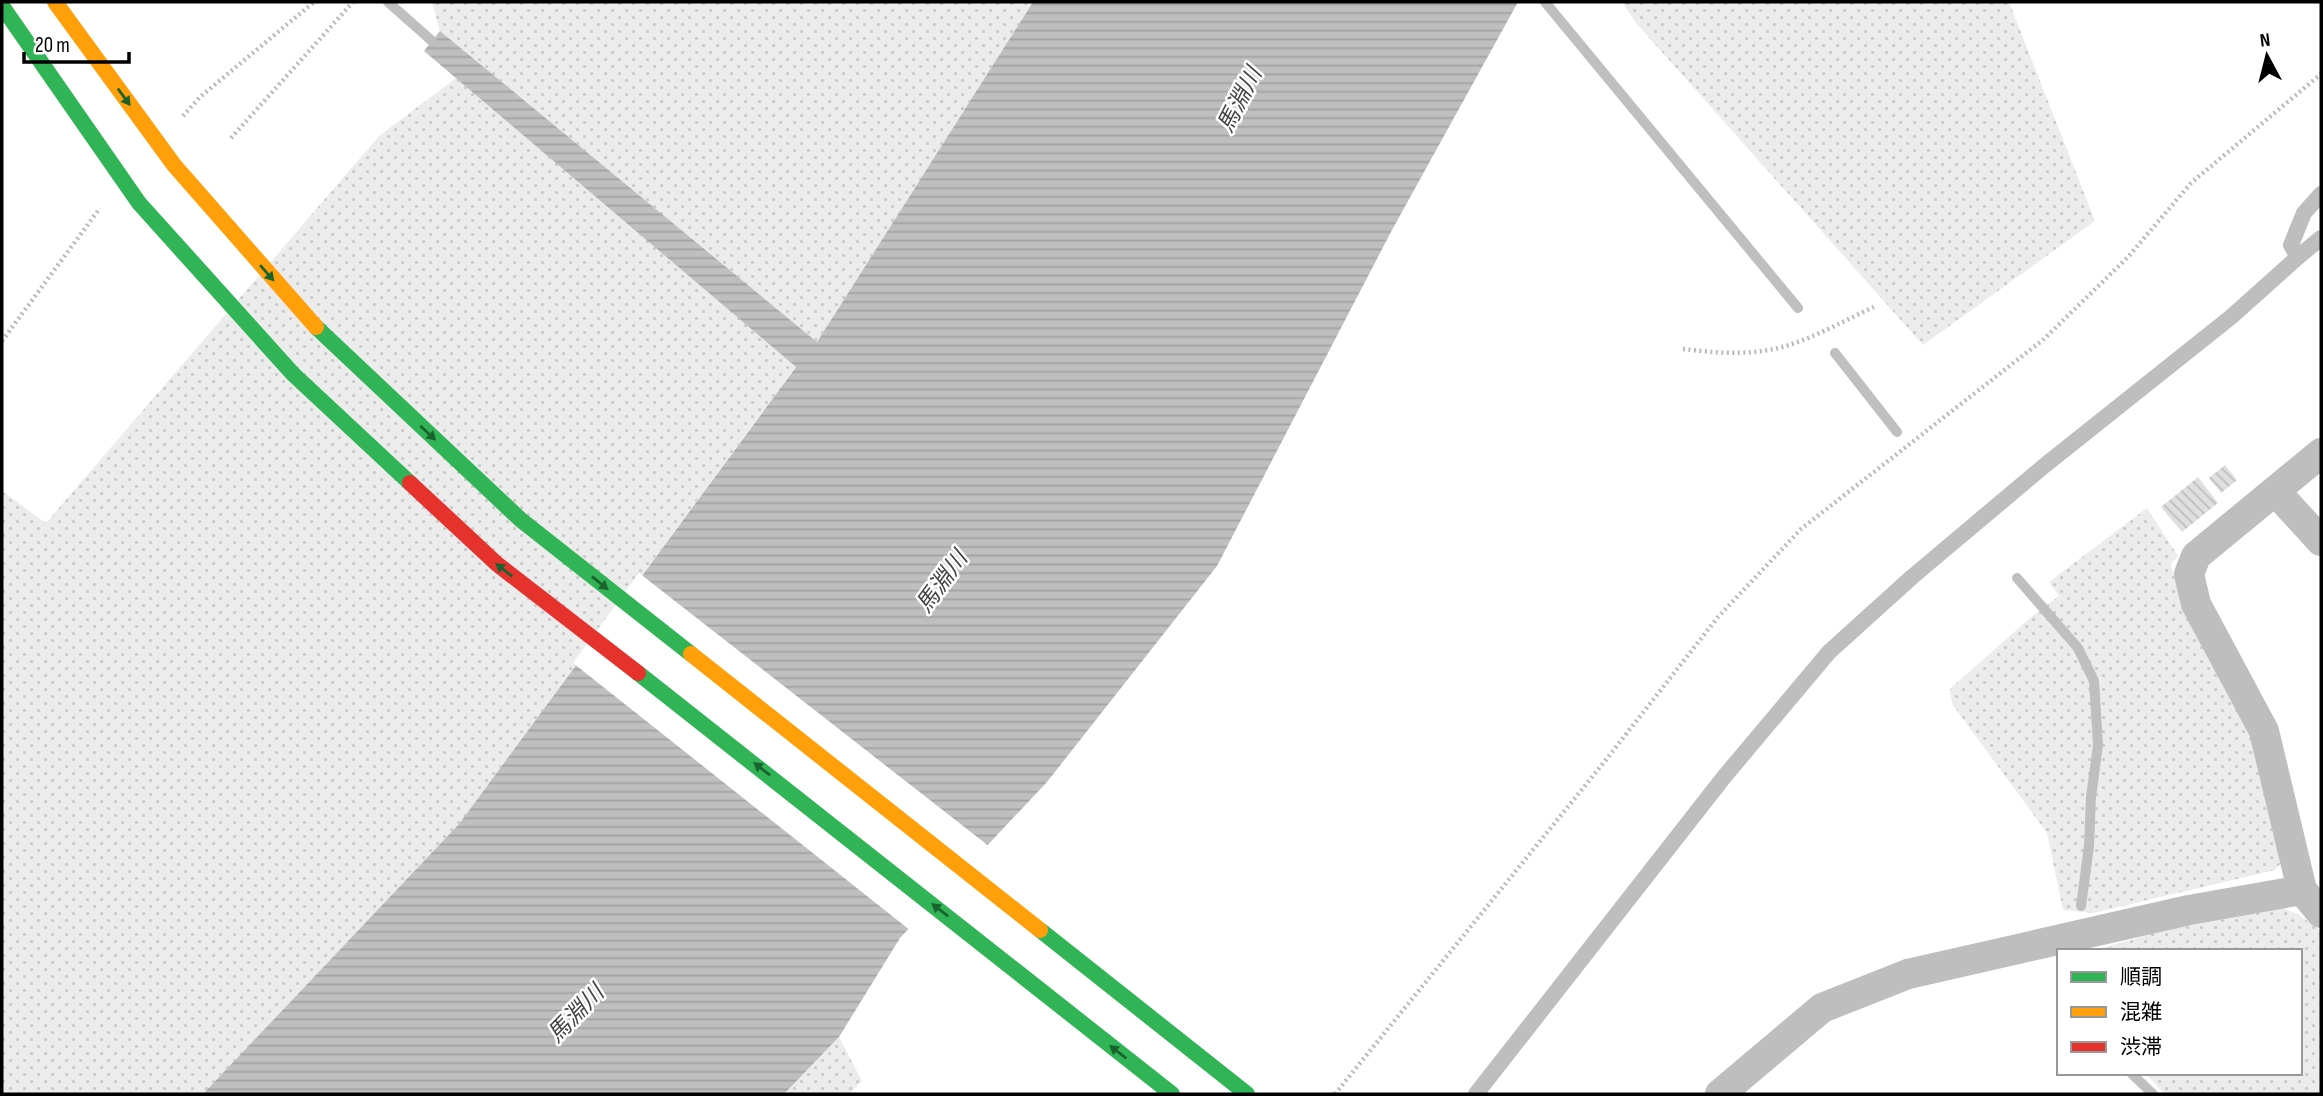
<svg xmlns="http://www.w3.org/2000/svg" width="2323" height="1096" font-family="'Sofia Sans Condensed','Noto Sans JP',sans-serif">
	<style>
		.grass { fill: url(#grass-dots) }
		.water { fill: url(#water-rules) }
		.pier { fill: #fff }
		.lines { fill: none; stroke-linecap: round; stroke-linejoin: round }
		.stream { stroke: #bfbfbf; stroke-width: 10 }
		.building { fill: url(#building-back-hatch) }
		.path { stroke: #b9b9b9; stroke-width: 4.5; stroke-dasharray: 2 3.5; stroke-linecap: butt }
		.lane { stroke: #bebebe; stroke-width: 16 }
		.street { stroke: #bebebe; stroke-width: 30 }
		.fast-bridge { stroke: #30b455; stroke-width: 16 }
		.slow-bridge { stroke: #ff9f0a; stroke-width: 16 }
		.jam-bridge { stroke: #e5322d; stroke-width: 16 }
		.oneway { fill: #1a632f }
		.labels { text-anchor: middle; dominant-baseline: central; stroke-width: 5; stroke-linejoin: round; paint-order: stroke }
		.water-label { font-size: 23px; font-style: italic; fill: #444; stroke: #fff }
	</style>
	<defs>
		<pattern id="grass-dots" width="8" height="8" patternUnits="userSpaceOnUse" patternTransform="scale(1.75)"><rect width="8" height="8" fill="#ececec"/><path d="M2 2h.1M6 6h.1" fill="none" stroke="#c9c9c9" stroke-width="1.8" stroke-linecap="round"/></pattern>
		<pattern id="water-rules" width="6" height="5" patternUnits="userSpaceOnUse" patternTransform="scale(1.75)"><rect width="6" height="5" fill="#bfbfbf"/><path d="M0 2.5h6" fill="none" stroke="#a2a2a2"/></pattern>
		<pattern id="building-back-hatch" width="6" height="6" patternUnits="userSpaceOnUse" patternTransform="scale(1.75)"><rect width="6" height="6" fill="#dfdfdf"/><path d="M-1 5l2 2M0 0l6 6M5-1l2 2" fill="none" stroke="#bebebe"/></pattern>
	</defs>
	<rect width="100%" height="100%" fill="#fff"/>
	<!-- grass -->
	<path class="grass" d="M432 2H1033L817 342 440 31Z
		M1622 2H2009L2095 221 1923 345 1636 23Z
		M456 78 796 366 459 824 203 1094H2V491L46 523 379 136Z
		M2147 508 2178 556 2171 564 2182 605 2257 739 2286 857 2275 870 2093 913 2063 910 2047 833 1952 704 1950 689 2030 618 2059 596 2049 582Z
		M2279 907 2298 914 2321 931V1094H2165L2145 1073H2300V951H2091L2215 916Z
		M839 1037 862 1081 849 1094H784Z"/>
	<!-- water -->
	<path class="water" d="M1033 2H1518L1392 230 1217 566 1047 782 900 938 839 1037 784 1094H203L459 824 796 367 424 51 440 31 817 342Z"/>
	<!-- pier -->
	<path class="pier" d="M639 573 990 847 911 931 573 663Z"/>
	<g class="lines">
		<!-- stream -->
		<path class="stream" d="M388 2 432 41
			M1545 2 1798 308
			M1835 353 1897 432
			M2017 578 2078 648 2094 681 2098 745 2091 797 2089 846 2081 906
			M2131 1073 2153 1094"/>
	</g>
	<!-- building -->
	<path class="building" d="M2225 465 2237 480 2221 493 2209 478Z
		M2198 477 2218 503 2182 532 2161 507Z"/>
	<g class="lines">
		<!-- path -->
		<path class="path" d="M183 116 200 97 314 2
			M231 138 353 2
			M2 341 100 208
			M1683 349C1717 353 1752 356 1786 346 1816 337 1847 319 1876 306
			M1335 1094 1605 761 1718 617 1801 529 2044 339 2128 257 2191 183 2321 74"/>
		<!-- lane -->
		<path class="lane" d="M2321 194 2304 213 2291 245 2298 257 2321 238
			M1476 1094 1724 777 1829 652 1912 577 2044 466 2231 317 2298 257"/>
		<!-- street -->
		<path class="street" d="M2321 453 2196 556 2189 574 2196 604 2264 731 2302 890 2321 913
			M2275 491 2321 541
			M1720 1094 1822 1008 1908 974 2189 910 2302 890"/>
		<!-- fast-bridge -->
		<path class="fast-bridge" d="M2 6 139 203 293 374 410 483
			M316 327 521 520 691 654
			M638 673 1172 1094
			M1040 930 1247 1094"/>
		<!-- slow-bridge -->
		<path class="slow-bridge" d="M55 2 174 165 316 327
			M691 654 1040 930"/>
		<!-- jam-bridge -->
		<path class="jam-bridge" d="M410 483 497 564 638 673"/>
	</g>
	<!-- one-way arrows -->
	<defs><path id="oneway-solid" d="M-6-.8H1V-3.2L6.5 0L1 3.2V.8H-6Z" transform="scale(1.75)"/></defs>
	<g class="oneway">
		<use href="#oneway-solid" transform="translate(124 97) rotate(54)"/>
		<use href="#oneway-solid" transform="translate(267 273) rotate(49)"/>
		<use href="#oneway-solid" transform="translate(428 433) rotate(43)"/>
		<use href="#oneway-solid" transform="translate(504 570) rotate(-142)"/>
		<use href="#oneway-solid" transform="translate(600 583) rotate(39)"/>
		<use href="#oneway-solid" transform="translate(762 769) rotate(-142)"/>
		<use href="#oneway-solid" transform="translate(940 910) rotate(-142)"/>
		<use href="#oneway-solid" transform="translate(1118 1052) rotate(-142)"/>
	</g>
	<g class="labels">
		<!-- water labels -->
		<g class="water-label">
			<text transform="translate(1240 100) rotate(-63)">馬淵川</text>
			<text transform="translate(942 582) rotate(-54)">馬淵川</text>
			<text transform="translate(576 1014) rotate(-46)">馬淵川</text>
		</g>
	</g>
	<!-- border -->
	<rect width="2323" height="1096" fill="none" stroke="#000000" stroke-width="7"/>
	<!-- legend -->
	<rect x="2057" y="949" width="245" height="126" fill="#ffffff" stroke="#999999" stroke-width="2"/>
	<rect x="2071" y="972" width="35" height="10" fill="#30b455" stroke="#999999" stroke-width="2"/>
	<text x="2120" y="984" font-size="21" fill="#000000">順調</text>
	<rect x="2071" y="1007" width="35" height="10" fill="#ff9f0a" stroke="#999999" stroke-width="2"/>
	<text x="2120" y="1019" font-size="21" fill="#000000">混雑</text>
	<rect x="2071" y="1042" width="35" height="10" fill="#e5322d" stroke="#999999" stroke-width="2"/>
	<text x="2120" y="1054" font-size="21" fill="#000000">渋滞</text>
	<!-- north arrow -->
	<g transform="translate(2267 56) rotate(353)" stroke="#ffffff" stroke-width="5" paint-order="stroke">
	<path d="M0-5L12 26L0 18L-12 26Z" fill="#000000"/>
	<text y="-10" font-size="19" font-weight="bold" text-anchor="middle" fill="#000000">N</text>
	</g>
	<!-- scale -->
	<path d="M24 52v10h105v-10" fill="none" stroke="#000000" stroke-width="3.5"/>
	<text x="35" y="52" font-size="21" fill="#000000" stroke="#ffffff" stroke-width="5" paint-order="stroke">20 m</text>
</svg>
